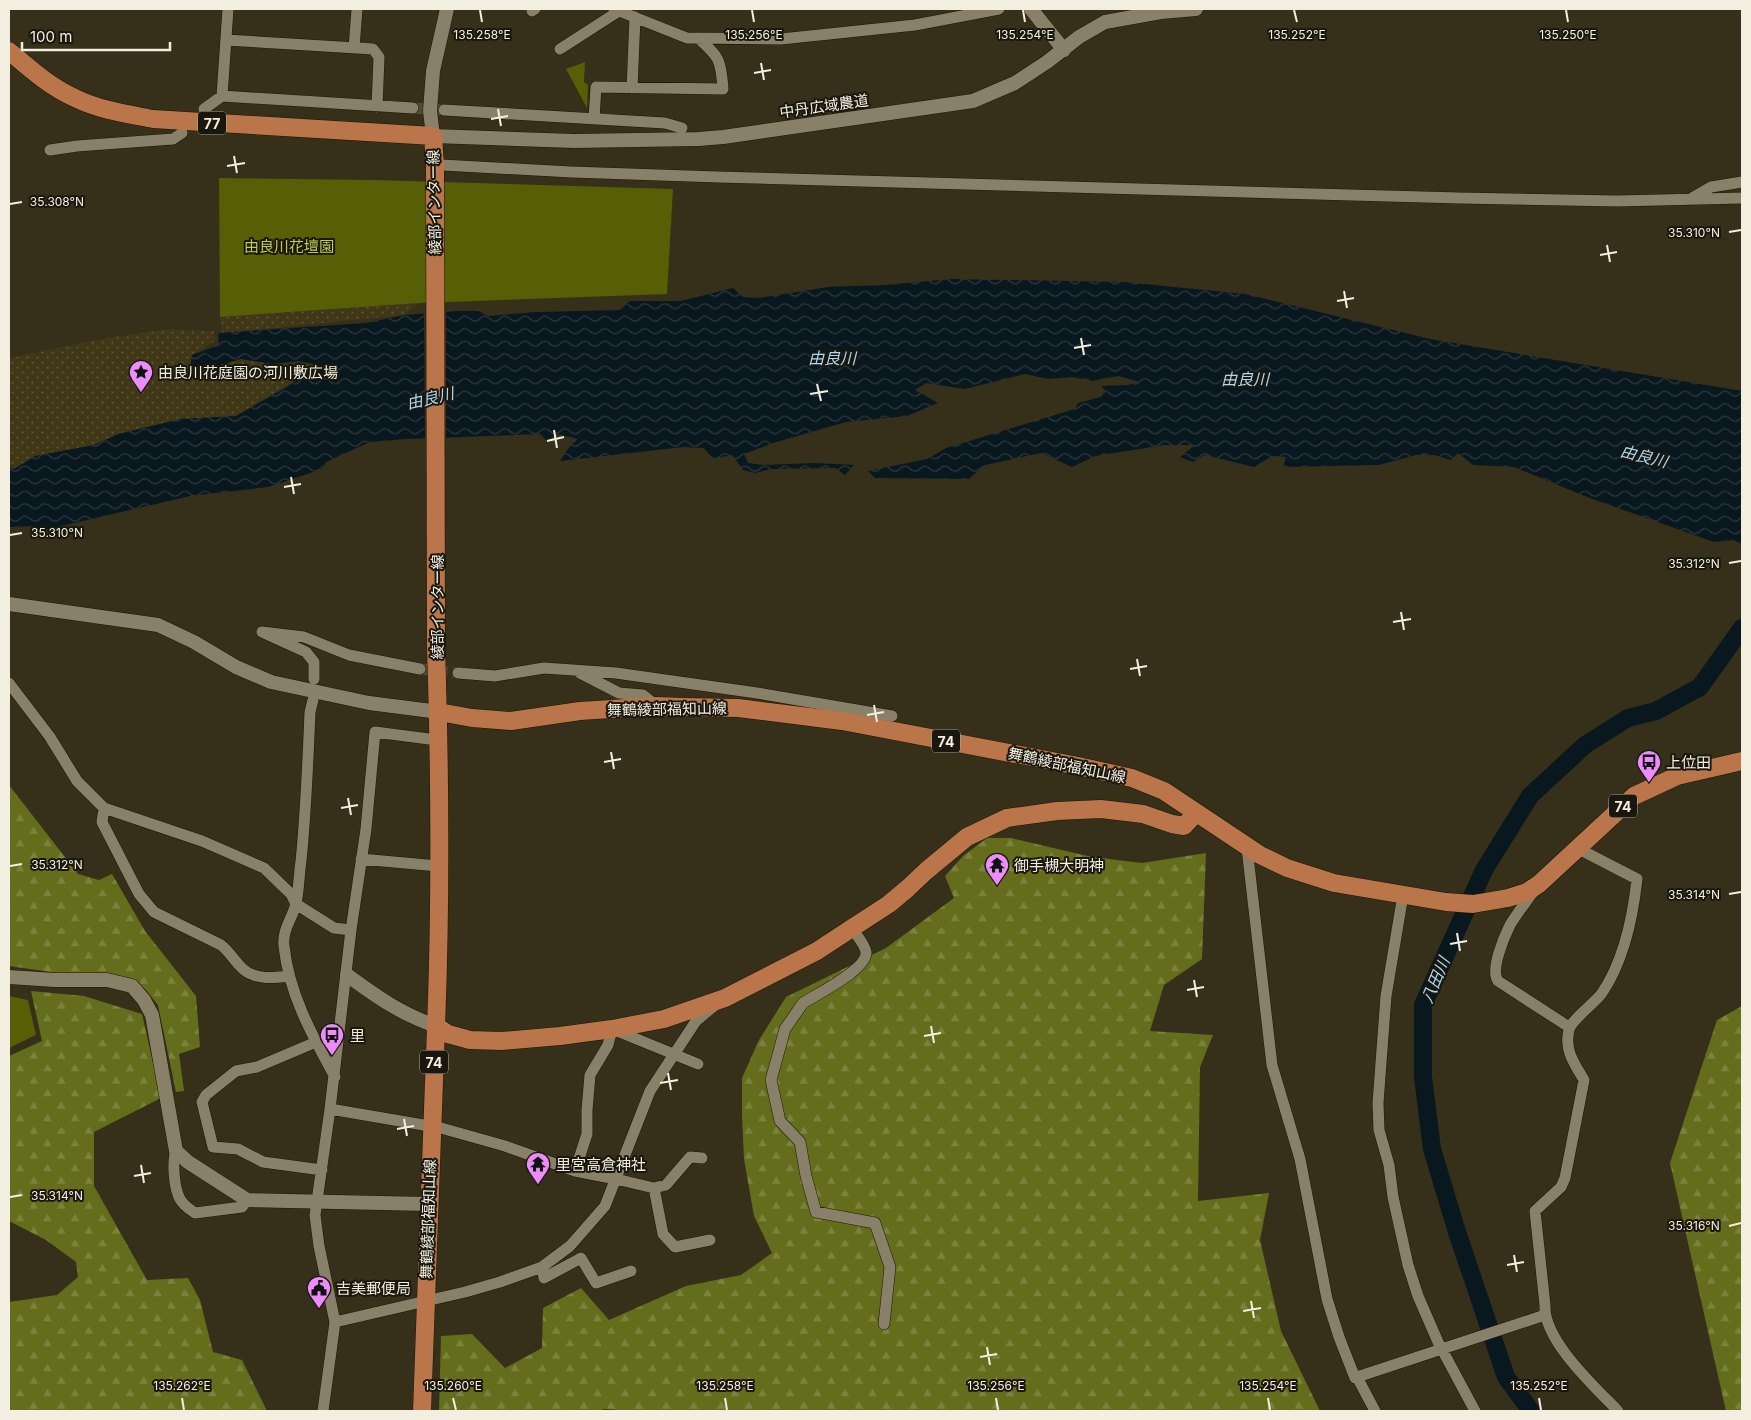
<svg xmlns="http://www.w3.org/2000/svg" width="1751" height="1420" font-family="Inter,'Noto Sans JP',sans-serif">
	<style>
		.forest { fill: url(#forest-firs) }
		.sand { fill: url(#sand-dots) }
		.park { fill: #565f05 }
		.water { fill: url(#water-waves) }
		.pier { fill: #362f19 }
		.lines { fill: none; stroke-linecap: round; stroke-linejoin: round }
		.river { stroke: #09171f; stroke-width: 18 }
		.minor-tunnel { stroke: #524c37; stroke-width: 11; stroke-dasharray: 11 5.5; stroke-linecap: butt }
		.minor-casing { stroke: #1e1703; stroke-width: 12 }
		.tertiary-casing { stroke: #1e1703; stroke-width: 15 }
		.primary-casing { stroke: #1e1703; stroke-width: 19 }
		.minor { stroke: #888068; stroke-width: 11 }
		.tertiary { stroke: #888068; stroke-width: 14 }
		.primary { stroke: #ba754b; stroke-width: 18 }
		.ticks { fill: none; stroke: #f2eee0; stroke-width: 2 }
		.labels { text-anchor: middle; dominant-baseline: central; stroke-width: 4; stroke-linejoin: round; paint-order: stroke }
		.shield { fill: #1a170e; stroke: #b1aea1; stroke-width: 1 }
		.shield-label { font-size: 14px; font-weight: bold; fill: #f2eee0 }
		.street-label { font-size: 15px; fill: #f2eee0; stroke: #1a170e }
		.park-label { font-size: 15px; fill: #becf47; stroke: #1a170e }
		.poi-label { font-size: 15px; fill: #f2eee0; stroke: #1a170e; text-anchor: start }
		.water-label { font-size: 16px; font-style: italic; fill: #a9d9f5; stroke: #1a170e }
		.ticks-label { font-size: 12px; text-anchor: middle; fill: #f2eee0; stroke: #1a170e; stroke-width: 4; stroke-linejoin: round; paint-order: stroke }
	</style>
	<defs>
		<pattern id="forest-firs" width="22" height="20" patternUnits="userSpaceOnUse" patternTransform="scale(1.25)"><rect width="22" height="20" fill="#636d1c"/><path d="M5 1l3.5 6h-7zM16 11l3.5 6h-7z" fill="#7a823d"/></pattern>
		<pattern id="sand-dots" width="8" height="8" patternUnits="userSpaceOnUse" patternTransform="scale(1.25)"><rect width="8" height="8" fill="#3f3716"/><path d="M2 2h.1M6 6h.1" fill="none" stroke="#5b5438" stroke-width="1.8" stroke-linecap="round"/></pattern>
		<pattern id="water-waves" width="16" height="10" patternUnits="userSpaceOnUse" patternTransform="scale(1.25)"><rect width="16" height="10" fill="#09171f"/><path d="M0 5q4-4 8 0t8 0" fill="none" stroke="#2d393f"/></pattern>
	</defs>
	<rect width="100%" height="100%" fill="#362f19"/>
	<!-- forest -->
	<path class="forest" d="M9 785 78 874 99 880 112 874 145 931 196 996 200 1047 179 1054 184 1091 176 1092 158 1005 144 988 120 977 58 973 9 966Z
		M987 838H1011L1092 857 1142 863 1206 853 1202 959 1164 985 1150 1031 1213 1035 1200 1067 1198 1201 1269 1193 1260 1240 1281 1331 1320 1411H635L603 1409 602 1411H439L441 1336 472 1334 505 1368 542 1348 543 1308 581 1288 609 1320 686 1286 741 1275 772 1253 754 1216 744 1159 742 1115V1078L759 1040 786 997 886 948 954 898 945 876 963 856Z
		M31 991 84 996 142 1014 161 1098 94 1132V1186L147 1280 188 1278 200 1300 213 1352 242 1360 267 1411H9V1302L57 1295 78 1277 76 1262 46 1240 9 1221V1056L42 1041Z
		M1742 1006V1411H1726L1670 1163 1717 1020Z"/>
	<!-- sand -->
	<path class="sand" d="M420 303 405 315 222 333 220 317Z
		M169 329 214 331 215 341 192 355 224 364 241 359 272 364 320 365 236 416 181 419 118 434 94 445 35 456 14 469 9 467V358L107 338Z"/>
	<!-- park -->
	<path class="park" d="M585 62 584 82 588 85 587 108 566 69Z
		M219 178 374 180 673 189 667 294 420 303 220 317Z
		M9 996 28 1000 36 1035 9 1048Z"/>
	<!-- water -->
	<path class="water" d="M952 279 1124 282 1245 294 1430 339 1742 391V545L1734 540 1714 542 1587 497 1514 467 1473 465 1458 453 1451 460 1434 455H1416L1379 465 1283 467 1286 457 1272 456 1254 467 1205 455 1193 462 1180 457 1195 445H1165L1095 456 1072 467 1041 453 985 465 969 479 875 478 868 471 927 459 946 448 1075 409 1078 403 1101 397 1106 391 1101 386 1128 385 1140 382 1118 376 1092 381 1072 377 1048 379 1025 374 965 389 926 383 915 390 938 403 907 416 846 422 773 443 744 454 748 463 763 465 815 463 854 465 845 475 835 468 771 469 755 473 743 470 732 455 713 459 704 448 684 447 560 461 570 446 578 439 557 434 547 441 540 434 407 439 370 442 326 462 322 469 268 487 190 496 40 531 35 526 9 527V467L14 469 35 456 94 445 118 434 181 419 236 416 285 388 319 365 298 361 272 364 241 359 199 371 190 368 192 355 219 345 218 333 366 323 405 315 457 311H478L488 316 537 312 620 310 630 301H681L733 288 743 297 759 298 828 287 884 285Z"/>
	<!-- pier -->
	<path class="pier" d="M446 309V440L425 441 424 311Z"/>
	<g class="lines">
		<!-- river -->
		<path class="river" d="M1531 1411 1506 1377 1457 1232 1432 1149 1423 1077V1005L1484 870 1530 796 1585 745 1628 718 1656 711 1700 687 1742 628"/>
		<!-- minor-tunnel -->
		<path class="minor-tunnel" d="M413 108 444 110
			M420 669 458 673"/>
		<!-- minor casing -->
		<g class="minor-casing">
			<path id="minor" d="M614 9 687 38 781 39 915 25 999 9
				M532 11 535 9
				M226 40 373 49 379 57 377 107
				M354 48 357 9
				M560 49 619 11
				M632 89 635 17
				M222 96 228 9
				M204 109 222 96 413 108
				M444 110 665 123 682 128
				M594 118 596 87 723 89C721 59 719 57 698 38
				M50 150 77 146 173 139 182 133
				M442 165 571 172 718 177 1459 198 1617 201 1742 198
				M1692 198 1711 187 1742 182
				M458 673 495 676 544 668 616 673 757 693 892 716
				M580 673 619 693 643 695 657 706
				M314 679V662L306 652 262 632 304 637 349 655 420 669
				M9 683 50 737 77 781 104 808 202 841 264 868 291 894 296 904 334 928 351 930
				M313 700 310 712C308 762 306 812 301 861 299 874 299 889 296 903 293 918 282 929 284 946 289 994 312 1035 335 1077
				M104 808 102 822 139 894 154 912 221 945C231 953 234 961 243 969 255 980 273 978 289 976
				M1247 848 1272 1065 1300 1159 1327 1299 1339 1337 1355 1378 1357 1377 1375 1411
				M1577 848 1637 879C1633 916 1623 962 1602 993 1595 1003 1571 1020 1569 1030 1564 1050 1574 1063 1584 1080L1565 1178 1561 1187 1535 1211 1545 1305C1543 1340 1595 1387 1618 1411
				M361 859 438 866
				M1535 889C1527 901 1517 913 1510 925 1504 937 1490 970 1498 981L1569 1027
				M1403 895 1386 996 1378 1103 1379 1130 1389 1165 1393 1197 1408 1265 1418 1296 1438 1342 1475 1411
				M852 928C856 935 865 944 866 952 868 969 817 994 803 1003L785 1029 771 1080 780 1121 800 1142 806 1176 816 1212 875 1223 890 1267 884 1324
				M316 1042 257 1067 236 1071 206 1095 202 1102 213 1147 238 1149 263 1162 322 1170
				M330 1109 441 1128 505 1146 575 1171 616 1179 654 1188 666 1185 690 1157 702 1158
				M176 1151C172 1162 174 1188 180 1199 183 1205 189 1209 195 1213L242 1207 247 1200
				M575 1171 587 1134V1110L590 1075 608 1045 612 1029 698 1064
				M654 1188 663 1234 675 1247 710 1240
				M542 1267 544 1278 581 1258 596 1283 631 1271
				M335 1322 465 1292 500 1282 542 1267 570 1246 605 1206 650 1091 696 1021 714 1006
				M1357 1377 1545 1315
				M323 1411 335 1322 319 1246 315 1215 330 1109 351 930 366 829 375 732 429 739"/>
		</g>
		<!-- tertiary casing -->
		<g class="tertiary-casing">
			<path id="tertiary" d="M447 9 433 71 430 111 433 136 574 141 699 139 723 137 973 101 1015 83 1047 62 1079 37 1105 22 1161 12 1196 9
				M1031 9 1064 50
				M9 604 158 625 194 642 236 667 271 682 369 703 439 712
				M347 975C377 997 401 1014 436 1026
				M9 977 55 980H107L132 986 144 1000 152 1015 176 1151 188 1162 247 1200 428 1204"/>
		</g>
		<!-- primary casing -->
		<g class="primary-casing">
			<path id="primary" d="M9 51C29 68 50 87 75 98 99 110 127 114 153 119L433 136 435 165 436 647C440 773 441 901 436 1027 431 1155 426 1283 422 1411
				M439 712 472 718 511 721 580 711 657 706 684 707 738 708 842 721 1078 766 1132 778 1164 791 1260 855 1287 868 1334 883 1446 902 1473 904 1508 898 1527 892 1539 884 1634 796 1677 776 1742 761
				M436 1026 448 1034 470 1040 502 1041 560 1036 612 1029 664 1019 725 998 817 951 852 928 889 904 908 888 926 871 967 837 1007 818 1057 811 1101 809 1143 814 1172 824 1184 826 1196 813"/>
		</g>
		<!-- minor -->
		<use href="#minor" class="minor"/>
		<!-- tertiary -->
		<use href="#tertiary" class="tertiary"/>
		<!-- primary -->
		<use href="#primary" class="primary"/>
	</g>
	<!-- ticks -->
	<path class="ticks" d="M480 10 482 22M752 10 754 22M1023 10 1025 22M1294 10 1297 22M1566 10 1568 22M761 63 764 80M754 73 771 70M498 109 501 126M491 119 508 116M234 156 237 173M227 166 245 163M10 204 22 202M1729 232 1741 230M1607 245 1610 262M1600 255 1617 252M1344 291 1347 308M1337 301 1354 298M1081 338 1084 355M1074 348 1091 345M817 384 821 401M810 394 828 391M554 430 557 448M547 441 564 437M291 477 294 494M284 487 301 484M10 535 22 533M1729 563 1741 561M1401 612 1404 630M1393 622 1411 619M1137 659 1140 676M1130 669 1147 666M874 705 877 722M867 715 884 712M611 752 614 769M604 762 621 759M348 798 351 815M341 808 358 805M10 866 22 864M1729 894 1741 892M1457 933 1460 951M1450 944 1467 941M1194 980 1197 997M1187 990 1204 987M931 1026 934 1043M924 1036 941 1033M668 1073 671 1090M660 1083 678 1080M404 1119 407 1136M397 1129 414 1126M141 1165 144 1183M134 1176 151 1173M10 1197 22 1195M1729 1226 1741 1223M1514 1255 1517 1272M1507 1265 1524 1262M1251 1301 1254 1318M1243 1311 1261 1308M987 1347 990 1365M980 1357 997 1354M182 1398 184 1410M453 1398 456 1410M725 1398 727 1410M996 1398 998 1410M1268 1398 1270 1410M1539 1398 1541 1410"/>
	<!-- icons -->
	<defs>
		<g id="sight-pin" transform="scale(1.25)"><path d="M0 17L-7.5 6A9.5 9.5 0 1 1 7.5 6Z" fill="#ec8cfa" stroke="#1a170e"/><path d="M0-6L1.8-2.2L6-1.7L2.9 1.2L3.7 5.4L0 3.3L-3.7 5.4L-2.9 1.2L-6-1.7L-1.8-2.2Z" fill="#111"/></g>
		<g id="bus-pin" transform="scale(1.25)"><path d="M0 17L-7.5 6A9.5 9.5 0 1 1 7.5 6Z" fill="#ec8cfa" stroke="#1a170e"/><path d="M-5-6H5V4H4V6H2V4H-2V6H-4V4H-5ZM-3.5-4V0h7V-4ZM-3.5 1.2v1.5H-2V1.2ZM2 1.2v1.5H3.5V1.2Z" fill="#111"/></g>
		<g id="temple-pin" transform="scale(1.25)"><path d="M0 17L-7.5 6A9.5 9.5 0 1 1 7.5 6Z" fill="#ec8cfa" stroke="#1a170e"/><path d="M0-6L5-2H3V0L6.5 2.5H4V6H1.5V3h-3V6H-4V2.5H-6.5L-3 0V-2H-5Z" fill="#111"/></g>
		<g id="civic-pin" transform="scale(1.25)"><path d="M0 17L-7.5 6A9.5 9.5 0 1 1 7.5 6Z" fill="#ec8cfa" stroke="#1a170e"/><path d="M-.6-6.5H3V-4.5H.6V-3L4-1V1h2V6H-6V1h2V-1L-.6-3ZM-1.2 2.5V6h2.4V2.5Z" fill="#111"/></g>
	</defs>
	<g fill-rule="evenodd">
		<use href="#sight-pin" x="141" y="372"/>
		<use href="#bus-pin" x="1649" y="762"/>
		<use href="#temple-pin" x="997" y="865"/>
		<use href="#bus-pin" x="332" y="1035"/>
		<use href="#temple-pin" x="538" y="1164"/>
		<use href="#civic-pin" x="319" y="1288"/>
	</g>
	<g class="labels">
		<!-- shield labels -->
		<g class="shield">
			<rect x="198" y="111.5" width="28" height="23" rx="4"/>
			<rect x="932" y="729.5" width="28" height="23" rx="4"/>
			<rect x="1609" y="794.5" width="28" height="23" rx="4"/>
			<rect x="420" y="1050.5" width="28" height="23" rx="4"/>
		</g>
		<g class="shield-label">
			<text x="212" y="123">77</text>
			<text x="946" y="741">74</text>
			<text x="1623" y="806">74</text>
			<text x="434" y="1062">74</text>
		</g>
		<!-- street labels -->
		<g class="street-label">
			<text transform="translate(824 106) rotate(-8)">中丹広域農道</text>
			<text transform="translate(434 202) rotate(-91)">綾部インター線</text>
			<text transform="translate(437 607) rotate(-90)">綾部インター線</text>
			<text transform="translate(667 709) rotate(-1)">舞鶴綾部福知山線</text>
			<text transform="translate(1067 765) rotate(12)">舞鶴綾部福知山線</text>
			<text transform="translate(428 1219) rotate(-88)">舞鶴綾部福知山線</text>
		</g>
		<!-- park labels -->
		<g class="park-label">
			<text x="289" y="246">由良川花壇園</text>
		</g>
		<!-- poi labels -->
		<g class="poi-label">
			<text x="158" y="372">由良川花庭園の河川敷広場</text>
			<text x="1666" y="762">上位田</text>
			<text x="1014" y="865">御手槻大明神</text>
			<text x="350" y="1035">里</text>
			<text x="556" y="1164">里宮高倉神社</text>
			<text x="336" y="1288">吉美郵便局</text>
		</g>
		<!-- water labels -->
		<g class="water-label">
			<text x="832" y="358">由良川</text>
			<text x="1245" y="379">由良川</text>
			<text transform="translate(430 398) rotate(-13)">由良川</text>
			<text transform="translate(1644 456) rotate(14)">由良川</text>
			<text transform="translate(1435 980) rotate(-67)">八田川</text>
		</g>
	</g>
	<g class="ticks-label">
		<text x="482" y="39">135.258°E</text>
		<text x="754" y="39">135.256°E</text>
		<text x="1025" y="39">135.254°E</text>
		<text x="1297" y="39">135.252°E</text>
		<text x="1568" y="39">135.250°E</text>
		<text x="57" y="206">35.308°N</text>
		<text x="1694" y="237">35.310°N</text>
		<text x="57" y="537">35.310°N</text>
		<text x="1694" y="568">35.312°N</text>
		<text x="57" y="869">35.312°N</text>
		<text x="1694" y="899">35.314°N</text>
		<text x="57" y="1200">35.314°N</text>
		<text x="1694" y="1230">35.316°N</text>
		<text x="182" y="1390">135.262°E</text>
		<text x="453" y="1390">135.260°E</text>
		<text x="725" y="1390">135.258°E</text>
		<text x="996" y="1390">135.256°E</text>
		<text x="1268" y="1390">135.254°E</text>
		<text x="1539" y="1390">135.252°E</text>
	</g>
	<!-- border -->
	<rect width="1751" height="1420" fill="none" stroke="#f2eee0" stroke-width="20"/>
	<!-- scale -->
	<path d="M22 42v8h148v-8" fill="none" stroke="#f2eee0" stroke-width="2.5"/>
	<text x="30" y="42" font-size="15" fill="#f2eee0" stroke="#1a170e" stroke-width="4" paint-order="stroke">100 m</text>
</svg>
